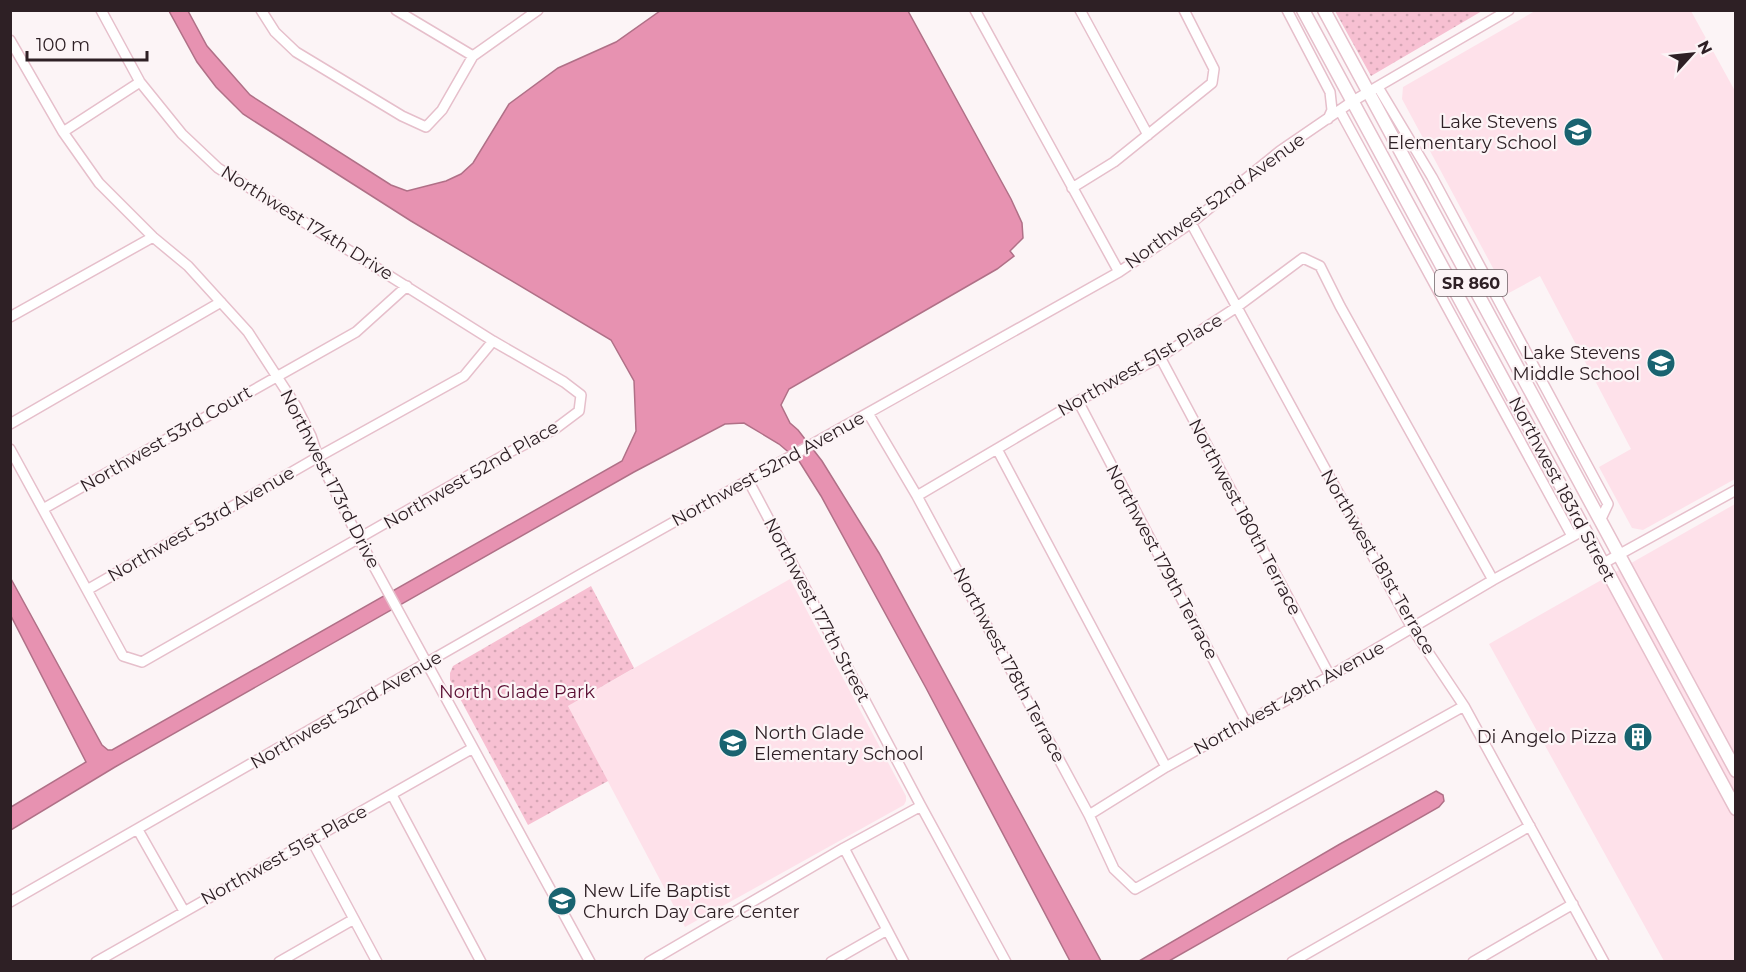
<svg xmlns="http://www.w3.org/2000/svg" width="1746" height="972" font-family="Montserrat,sans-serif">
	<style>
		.built { fill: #fee1ea }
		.park { fill: url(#park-dots) }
		.water { fill: #e792b1; stroke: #b07087; stroke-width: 1.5 }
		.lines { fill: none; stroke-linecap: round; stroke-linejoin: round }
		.minor-casing { stroke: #e6bfcb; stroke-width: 12 }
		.major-casing { stroke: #e6bfcb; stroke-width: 15 }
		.minor { stroke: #fff; stroke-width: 9 }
		.major { stroke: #fff; stroke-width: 12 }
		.labels { text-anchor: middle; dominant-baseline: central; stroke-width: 4.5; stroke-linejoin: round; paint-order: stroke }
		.shield { fill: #fcf4f6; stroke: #6c6064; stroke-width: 1.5 }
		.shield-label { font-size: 16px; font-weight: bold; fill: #2e2025 }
		.poi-label { font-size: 18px; fill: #2e2025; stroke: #fcf4f6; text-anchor: end }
		.street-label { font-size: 18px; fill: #2e2025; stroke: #fcf4f6 }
		.park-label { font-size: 18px; fill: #590e32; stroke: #fcf4f6 }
	</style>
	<defs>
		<pattern id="park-dots" width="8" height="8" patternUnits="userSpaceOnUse" patternTransform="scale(1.5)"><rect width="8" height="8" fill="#f7c0d2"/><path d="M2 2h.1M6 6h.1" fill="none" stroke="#d4a5b4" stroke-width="1.8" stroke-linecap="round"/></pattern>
	</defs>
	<rect width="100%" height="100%" fill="#fcf4f6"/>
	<!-- built -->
	<path class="built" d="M1535 11H1691L1735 91V479L1643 530 1632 528 1599 467 1631 449 1540 276 1507 294 1402 99 1403 87Z
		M1735 504V961H1664L1489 644Z
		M790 579 906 796V801L904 805 685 927 568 706Z"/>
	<!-- park -->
	<path class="park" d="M1335 11H1482L1371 76Z
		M591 586 634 668 568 706 608 781 528 825 450 680V673L453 666Z"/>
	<!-- water -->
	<path class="water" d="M169 11H188L207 46 250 95 391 185 407 191 446 181 461 174 473 163 509 104 558 68 616 42 660 11H908L1011 199 1022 223 1023 238 1010 251 1014 256 997 269 789 389 781 405 790 423 798 430 822 461 879 553 1101 961H1070L926 688 821 496 799 461 779 444 744 423 725 424 634 472 115 767 11 830V807L86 762 11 616 10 577 102 745 108 750H112L622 461 636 431 634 381 611 340 411 221 243 114 216 87 197 62Z
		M1436 791 1443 795 1444 801 1439 807 1169 961H1139L1340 844Z"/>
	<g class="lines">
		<!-- minor casing -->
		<g class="minor-casing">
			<path id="minor" d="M261 10 275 32 296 52 402 116 426 127 442 110 473 56 538 10
				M396 10 473 56
				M975 10 1119 272
				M1080 10 1148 135
				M1287 10 1330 92 1332 110 1328 119
				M10 40 63 132 99 183 153 237 188 266 248 332 296 406 311 436 318 457 359 539 590 962
				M1378 87 1432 177 1608 504 1600 521
				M1340 111 1572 536
				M63 132 140 82
				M1072 188 1114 162 1212 83 1214 69 1184 10
				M1191 223 1412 628 1464 706 1604 962
				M10 317 153 237
				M1160 357 1330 676
				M1078 401 1246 722
				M868 413 917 496 1089 815 1114 869 1135 889 1464 706
				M10 424 221 302
				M10 449 123 656 142 662 508 453 555 429 579 411 581 395 564 382 493 341 218 168 182 134 140 82 101 10
				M997 449 1166 767
				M748 480 921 806 1006 962
				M917 496 1078 401 1160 357 1237 307 1303 258 1320 266 1340 306 1493 580
				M43 509 356 332 407 286
				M1602 564 1736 490
				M87 590 318 457 464 376 493 341
				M392 795 481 962
				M1089 815 1166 767 1330 676 1493 580 1584 530
				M138 830 184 911
				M311 839 377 962
				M844 848 904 962
				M10 902 583 573 1119 272 1191 223 1280 151 1353 101 1509 10
				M96 962 473 748
				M279 962 354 919
				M649 962 844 848 921 806
				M831 962 887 930
				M1292 962 1530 826
				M1473 962 1573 904"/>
		</g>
		<!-- major casing -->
		<g class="major-casing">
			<path id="major" d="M1303 10 1736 809
				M1324 10 1736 771"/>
		</g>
		<!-- minor -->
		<use href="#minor" class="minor"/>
		<!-- major -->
		<use href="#major" class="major"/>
	</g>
	<!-- icons -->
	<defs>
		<g id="school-disc" transform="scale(1.5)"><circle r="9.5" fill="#196370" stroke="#fcf4f6"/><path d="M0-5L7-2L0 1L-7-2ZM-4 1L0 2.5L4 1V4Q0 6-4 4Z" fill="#fff"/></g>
		<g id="building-disc" transform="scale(1.5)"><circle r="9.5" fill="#196370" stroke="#fcf4f6"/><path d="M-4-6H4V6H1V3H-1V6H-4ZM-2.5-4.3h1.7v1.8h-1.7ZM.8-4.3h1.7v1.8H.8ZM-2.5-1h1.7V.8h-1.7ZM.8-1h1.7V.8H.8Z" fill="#fff"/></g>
	</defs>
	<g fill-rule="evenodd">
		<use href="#school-disc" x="1578" y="132"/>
		<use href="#school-disc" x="1661" y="363"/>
		<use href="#building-disc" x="1638" y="737"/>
		<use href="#school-disc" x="733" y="743"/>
		<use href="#school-disc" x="562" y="901"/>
	</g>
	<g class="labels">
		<!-- shield labels -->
		<rect class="shield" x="1435" y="270" width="72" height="26" rx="4.5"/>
		<g class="shield-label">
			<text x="1471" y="283">SR 860</text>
		</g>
		<!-- poi labels -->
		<g class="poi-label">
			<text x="1557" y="122">Lake Stevens<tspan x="1557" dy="21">Elementary School</tspan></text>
			<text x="1640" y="353">Lake Stevens<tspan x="1640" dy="21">Middle School</tspan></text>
			<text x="754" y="733" text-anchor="start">North Glade<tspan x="754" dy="21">Elementary School</tspan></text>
			<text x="1617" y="737">Di Angelo Pizza</text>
			<text x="583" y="891" text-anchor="start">New Life Baptist<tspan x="583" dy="21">Church Day Care Center</tspan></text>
		</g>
		<!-- street labels -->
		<g class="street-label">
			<text transform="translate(1215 201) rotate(-36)">Northwest 52nd Avenue</text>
			<text transform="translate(307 223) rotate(32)">Northwest 174th Drive</text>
			<text transform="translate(1140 365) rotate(-30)">Northwest 51st Place</text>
			<text transform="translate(166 439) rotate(-30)">Northwest 53rd Court</text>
			<text transform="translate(768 469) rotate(-29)">Northwest 52nd Avenue</text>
			<text transform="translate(471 475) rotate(-30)">Northwest 52nd Place</text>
			<text transform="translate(330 479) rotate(63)">Northwest 173rd Drive</text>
			<text transform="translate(1562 489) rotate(62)">Northwest 183rd Street</text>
			<text transform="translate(1245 517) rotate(62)">Northwest 180th Terrace</text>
			<text transform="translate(201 524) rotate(-30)">Northwest 53rd Avenue</text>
			<text transform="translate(1162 562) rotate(62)">Northwest 179th Terrace</text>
			<text transform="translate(1378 562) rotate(60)">Northwest 181st Terrace</text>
			<text transform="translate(817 610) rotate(62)">Northwest 177th Street</text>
			<text transform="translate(1009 665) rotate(62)">Northwest 178th Terrace</text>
			<text transform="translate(1289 698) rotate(-29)">Northwest 49th Avenue</text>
			<text transform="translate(346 710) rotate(-30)">Northwest 52nd Avenue</text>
			<text transform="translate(284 855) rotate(-29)">Northwest 51st Place</text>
		</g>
		<!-- park labels -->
		<g class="park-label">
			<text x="517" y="692">North Glade Park</text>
		</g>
	</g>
	<!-- border -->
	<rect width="1746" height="972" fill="none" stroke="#2e2025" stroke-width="24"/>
	<!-- north arrow -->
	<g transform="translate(1692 54) rotate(63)" stroke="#fcf4f6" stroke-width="4.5" paint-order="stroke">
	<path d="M0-4.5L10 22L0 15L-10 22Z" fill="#2e2025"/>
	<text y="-9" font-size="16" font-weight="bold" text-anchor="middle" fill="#2e2025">N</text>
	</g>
	<!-- scale -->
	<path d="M27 51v9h120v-9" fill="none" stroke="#2e2025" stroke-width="3"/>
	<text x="36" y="51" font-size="18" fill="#2e2025" stroke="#fcf4f6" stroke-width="4.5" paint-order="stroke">100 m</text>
</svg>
